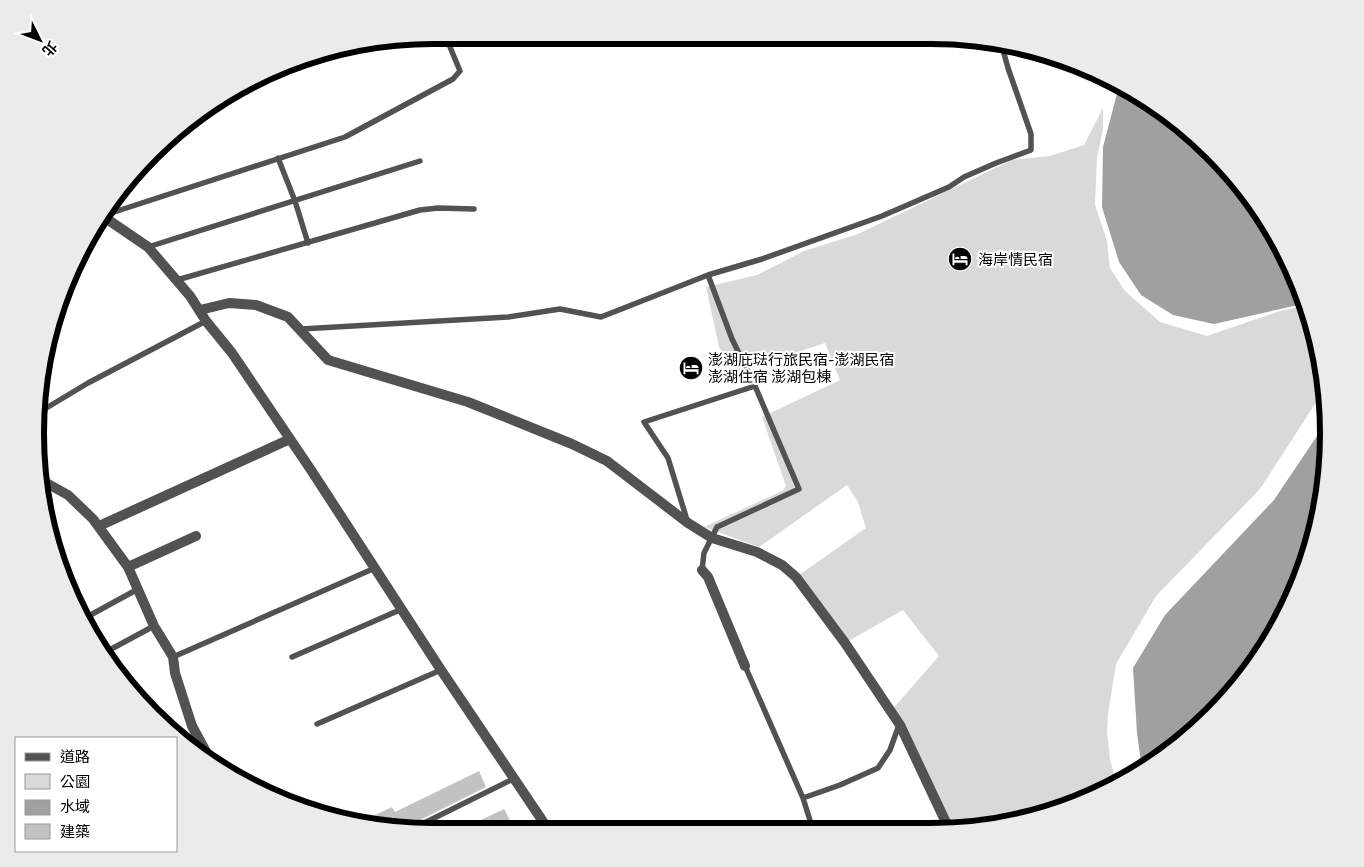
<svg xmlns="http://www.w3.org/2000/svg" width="1364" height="867" font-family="'Titillium Web','Noto Sans TC',sans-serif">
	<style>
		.green { fill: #d9d9d9 }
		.water { fill: #a0a0a0 }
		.building { fill: #c2c2c2 }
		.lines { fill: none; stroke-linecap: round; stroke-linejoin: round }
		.service { stroke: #525252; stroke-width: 5.5 }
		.minor { stroke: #525252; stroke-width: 10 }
		.labels { text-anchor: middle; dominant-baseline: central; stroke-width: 4; stroke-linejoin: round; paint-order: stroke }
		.poi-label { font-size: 15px; fill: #000; stroke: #fff; text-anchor: start }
		.rim { fill: none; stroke: #000; stroke-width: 6 }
	</style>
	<rect width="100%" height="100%" fill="#fff"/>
	<!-- green -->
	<path class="green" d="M1103 108V129L1097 157 1095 205 1107 241 1110 268 1125 291 1160 322 1207 336 1283 310 1308 306 1326 387 1260 489 1156 596 1116 664 1108 714 1107 732 1110 760 1117 784 1034 818 957 831H948L890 712 939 656 903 610 845 643 796 577 866 528 858 502 847 485 759 547 704 527 782 491 786 486 762 417 840 380 825 343 736 372 719 347 706 287 757 275 804 251 858 234 1012 160 1050 156 1084 145Z"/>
	<!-- water -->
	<path class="water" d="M1119 86 1173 118 1230 171 1276 235 1307 303 1214 324 1173 315 1141 295 1119 262 1102 207 1103 147Z
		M1327 421 1328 460 1315 537 1288 610 1246 676 1193 733 1142 770 1137 733 1133 668 1165 615 1274 500Z"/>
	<!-- building -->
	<path class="building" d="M479 771 486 787 410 825 405 829 376 827 371 817 392 807 395 812Z
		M504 809 513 826 506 829H462Z"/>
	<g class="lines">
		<!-- service -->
		<path class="service" d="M278 158 295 201 308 243
			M105 215 345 137 453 79 460 71 445 35
			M148 247 420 161
			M177 280 420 210 438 208 474 209
			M301 329 508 317 560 309 601 317 708 275 762 259 882 216 949 187 964 177 996 163 1031 150V134L1008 68 1001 43
			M38 413 88 383 206 321
			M687 520 668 458 644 422 755 386
			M702 570 704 553 717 527 799 489 755 386 732 339 708 275
			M85 618 138 589
			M102 654 154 626
			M173 657 375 568
			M292 657 402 609
			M745 666 803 798
			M317 724 441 670
			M412 829 513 779
			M522 829 542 820
			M813 830 803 798 840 785 878 768 890 750 899 725"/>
		<!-- minor -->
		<path class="minor" d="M104 217 148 247 190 296 206 321 232 353 311 470 441 670 548 829
			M200 310 229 303 256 305 288 317 328 360 468 402 572 444 607 461 688 523 712 538 757 552 782 565 796 577 845 643 900 725 950 831
			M41 480 68 495 93 519 128 567 154 626 173 657 175 673 192 726 211 761
			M99 526 290 439
			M128 567 196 536
			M702 570 708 577 745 666"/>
	</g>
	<!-- icons -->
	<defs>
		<g id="hotel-disc" transform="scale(1.25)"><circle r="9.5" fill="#000" stroke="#fff"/><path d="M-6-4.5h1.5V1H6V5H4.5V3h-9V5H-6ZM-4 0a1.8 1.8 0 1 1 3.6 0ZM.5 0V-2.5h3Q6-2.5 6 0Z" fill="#fff"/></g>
	</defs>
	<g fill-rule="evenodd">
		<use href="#hotel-disc" x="960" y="259"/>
		<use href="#hotel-disc" x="691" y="368"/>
	</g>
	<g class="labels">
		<!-- poi labels -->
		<g class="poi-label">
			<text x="978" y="259">海岸情民宿</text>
			<text x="708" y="359">澎湖庇琺行旅民宿-澎湖民宿<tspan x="708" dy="17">澎湖住宿 澎湖包棟</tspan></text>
		</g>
	</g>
	<!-- crop -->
	<path d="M0 0H1364V867H0ZM433 44H931A389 389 0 0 1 1320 433V434A389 389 0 0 1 931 823H433A389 389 0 0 1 44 434V433A389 389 0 0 1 433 44Z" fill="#ebebeb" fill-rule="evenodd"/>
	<path class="rim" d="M433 44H931A389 389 0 0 1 1320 433V434A389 389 0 0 1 931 823H433A389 389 0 0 1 44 434V433A389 389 0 0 1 433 44Z"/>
	<!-- legend -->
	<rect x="15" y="737" width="162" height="115" fill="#ffffff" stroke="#999999"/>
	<rect x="25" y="753" width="25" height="8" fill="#525252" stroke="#999999"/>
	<text x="60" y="762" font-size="15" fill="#000000">道路</text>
	<rect x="25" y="774" width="25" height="15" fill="#d9d9d9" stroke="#999999"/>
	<text x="60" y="787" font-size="15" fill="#000000">公園</text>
	<rect x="25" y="800" width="25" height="15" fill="#a0a0a0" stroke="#999999"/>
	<text x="60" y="812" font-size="15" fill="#000000">水域</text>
	<rect x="25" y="824" width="25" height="15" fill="#c2c2c2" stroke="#999999"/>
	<text x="60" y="837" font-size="15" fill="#000000">建築</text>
	<!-- north arrow -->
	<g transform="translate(40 40) rotate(132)" stroke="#ffffff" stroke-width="4" paint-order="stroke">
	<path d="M0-4L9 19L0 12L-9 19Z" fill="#000000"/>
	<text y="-8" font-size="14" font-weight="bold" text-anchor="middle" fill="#000000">北</text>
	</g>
</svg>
